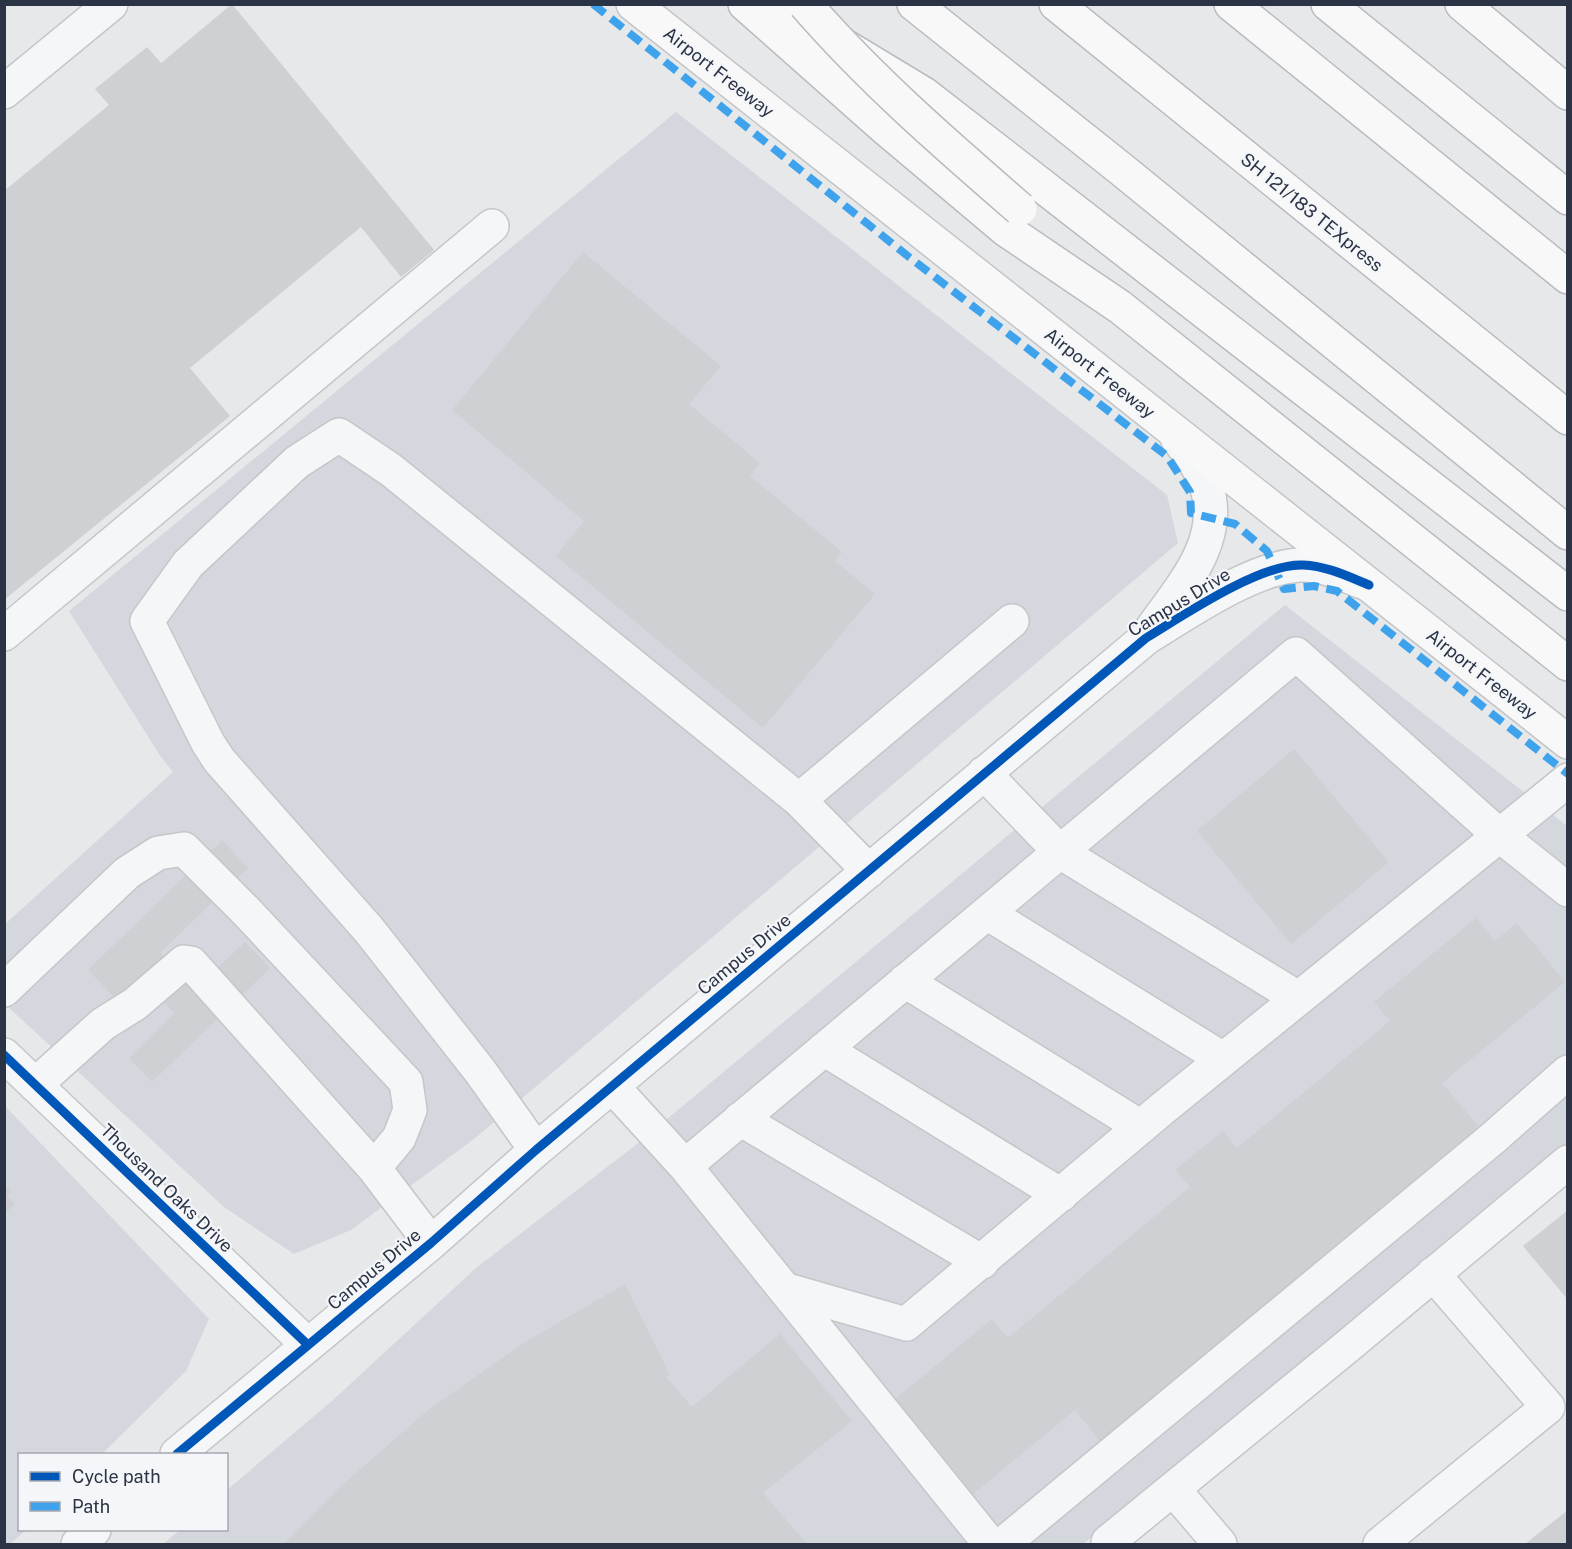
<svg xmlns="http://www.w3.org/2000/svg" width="1572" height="1549" font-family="'Public Sans',sans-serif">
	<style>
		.built { fill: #d4d7dd }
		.building { fill: #ced0d3 }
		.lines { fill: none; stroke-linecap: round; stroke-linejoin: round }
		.minor-casing { stroke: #c4c6c8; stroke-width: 36 }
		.major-casing { stroke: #c2c5c8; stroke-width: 36 }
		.highway-casing { stroke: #b8bbbf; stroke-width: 36 }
		.minor { stroke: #f5f6f7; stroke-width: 33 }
		.major { stroke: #f8f8f8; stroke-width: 33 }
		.highway { stroke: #f8f8f8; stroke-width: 33 }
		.highway-bridge-casing { stroke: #b8bbbf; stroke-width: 36; stroke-linecap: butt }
		.highway-bridge { stroke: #f8f8f8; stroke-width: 33 }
		.quiet { stroke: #3ea3ec; stroke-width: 8; stroke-dasharray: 15 8; stroke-linecap: butt }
		.cycleway-casing { stroke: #f4f6f9; stroke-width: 13 }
		.cycleway { stroke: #0057b8; stroke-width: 9 }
		.labels { text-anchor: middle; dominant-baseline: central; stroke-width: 4.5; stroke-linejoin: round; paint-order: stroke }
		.street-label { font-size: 18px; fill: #2b3445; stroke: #f4f6f9 }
	</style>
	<rect width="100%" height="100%" fill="#e6e8ea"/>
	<!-- built -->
	<path class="built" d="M676 112 1167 495 1178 543 474 1139 351 1230 294 1254 224 1207 5 1004 4 925 173 772 161 757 69 611Z
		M1285 605 1567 826V1144L1083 1544H163L180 1530H226L227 1490 333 1400 476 1268 637 1144Z
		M4 1105 209 1319 186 1371 102 1454H20V1530H26L10 1544H4Z"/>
	<!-- building -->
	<path class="building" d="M232 4 434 250 401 277 361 227 190 368 230 416 4 600V191L109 105 95 89 147 47 161 63Z
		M583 252 721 366 689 404 760 463 750 476 842 552 835 561 875 594 763 728 556 556 584 521 452 410Z
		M1294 749 1389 862 1291 944 1197 831Z
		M222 840 248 868 160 953 196 989 245 942 270 968 152 1082 129 1058 174 1013 140 978 117 1000 88 970Z
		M1476 918 1495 941 1517 923 1565 982 1442 1083 1479 1127 1100 1441 1075 1410 972 1495 894 1400 992 1319 1008 1338 1190 1187 1175 1170 1223 1131 1237 1148 1390 1021 1374 1002Z
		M4 1185 11 1192 7 1196 15 1204 4 1214Z
		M1568 1210V1300L1523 1246Z
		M625 1284 670 1375 666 1377 692 1407 780 1334 852 1421 763 1493 807 1544H283L341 1486 428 1410 525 1342Z
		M1568 1510V1544H1525Z"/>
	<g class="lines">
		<!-- minor casing -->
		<g class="minor-casing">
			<path id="minor" d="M4 92 111 4
				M1153 627C1182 586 1225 539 1206 485 1200 467 1188 452 1177 438
				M4 634 492 226
				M984 773 1060 852 1298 998
				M799 800 1012 621
				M987 913 1223 1059
				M905 981 1141 1127
				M4 990 127 873 158 853 184 849 246 911 406 1082 410 1110 399 1138 374 1168
				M824 1049 1061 1195
				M4 1055 308 1345
				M35 1085 103 1024 135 1004 184 962 191 963 374 1168 431 1243
				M612 1086 685 1166 990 1544
				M740 1119 982 1262
				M536 1150 480 1071 369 930 219 760 208 743 147 621 188 564 297 462 339 435 391 470 799 800 869 871
				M685 1166 1296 654 1499 835 1568 890
				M784 1289 906 1324 1162 1109 1568 780
				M177 1454 431 1243 536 1150 1146 638C1187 613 1253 567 1300 565 1322 564 1342 574 1362 582
				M1173 1489 1220 1544
				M78 1544 94 1530
				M1003 1544 1492 1139 1568 1072
				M1109 1544 1108 1542 1349 1345 1568 1162
				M1380 1544 1548 1407 1433 1274"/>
		</g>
		<!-- major casing -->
		<g class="major-casing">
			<path id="major" d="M633 4 1568 742"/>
		</g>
		<!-- highway casing -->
		<g class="highway-casing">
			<path id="highway" d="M745 4 885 128 1005 229 1120 307 1568 664
				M775 4 924 94 1568 594
				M914 4 1121 169 1568 533
				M1056 4 1568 418
				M1231 4 1568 277
				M1328 4 1568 198
				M1462 4 1568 93"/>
		</g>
		<!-- minor -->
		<use href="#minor" class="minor"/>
		<!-- major -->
		<use href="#major" class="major"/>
		<!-- highway -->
		<use href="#highway" class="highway"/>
		<!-- highway-bridge casing -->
		<g class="highway-bridge-casing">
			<path id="highway-bridge" d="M805 4C870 79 945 144 1020 209"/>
		</g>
		<!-- highway-bridge -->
		<use href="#highway-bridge" class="highway-bridge"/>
		<!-- quiet -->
		<path class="quiet" d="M593 4 909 257 1167 456 1190 492 1191 513 1235 524 1267 551 1284 589 1314 586 1337 591 1568 774"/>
		<!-- cycleway casing -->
		<g class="cycleway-casing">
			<path id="cycleway" d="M4 1055 308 1345
				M177 1454 431 1243 536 1150 1146 638C1184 615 1261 563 1303 565 1327 566 1347 576 1369 585"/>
		</g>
		<!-- cycleway -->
		<use href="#cycleway" class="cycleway"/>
	</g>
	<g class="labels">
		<!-- street labels -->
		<g class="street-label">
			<text transform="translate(719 72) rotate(38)">Airport Freeway</text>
			<text transform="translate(1312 212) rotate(39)">SH 121/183 TEXpress</text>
			<text transform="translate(1100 373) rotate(38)">Airport Freeway</text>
			<text transform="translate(1179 602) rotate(-31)">Campus Drive</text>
			<text transform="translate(1482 674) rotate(38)">Airport Freeway</text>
			<text transform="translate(744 954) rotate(-40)">Campus Drive</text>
			<text transform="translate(167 1188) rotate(44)">Thousand Oaks Drive</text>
			<text transform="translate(374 1269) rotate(-40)">Campus Drive</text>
		</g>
	</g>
	<!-- border -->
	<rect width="1572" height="1549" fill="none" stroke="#2b3445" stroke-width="12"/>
	<!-- legend -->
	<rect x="18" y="1453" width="210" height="78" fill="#f4f6f9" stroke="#a4a8b1" stroke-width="1.5"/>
	<rect x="30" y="1472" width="30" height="9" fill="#0057b8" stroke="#a4a8b1" stroke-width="1.5"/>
	<text x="72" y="1483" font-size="18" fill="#2b3445">Cycle path</text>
	<rect x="30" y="1502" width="30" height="9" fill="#3ea3ec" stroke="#a4a8b1" stroke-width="1.5"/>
	<text x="72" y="1513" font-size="18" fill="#2b3445">Path</text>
</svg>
